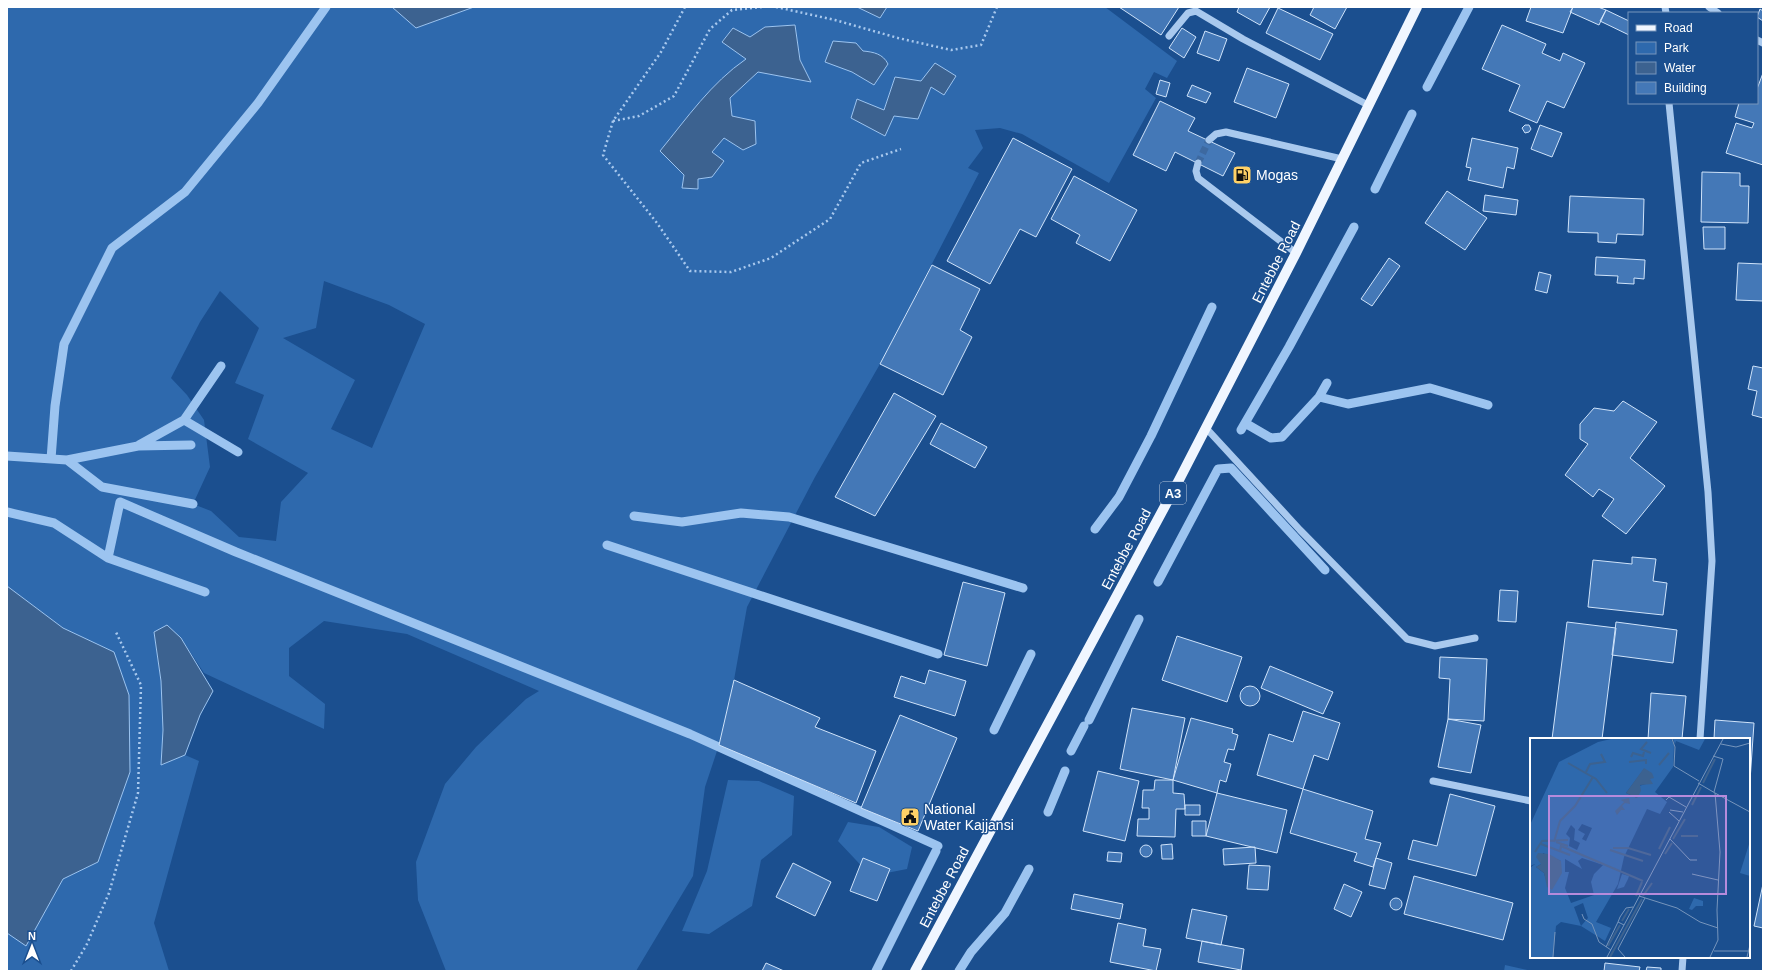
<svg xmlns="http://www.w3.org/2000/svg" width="1770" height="978" font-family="Arial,sans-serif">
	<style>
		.green { fill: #2e69ad; fill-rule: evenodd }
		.water { fill: #3c6290; stroke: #9cc4f0 }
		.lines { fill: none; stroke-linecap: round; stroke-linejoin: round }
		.stream { stroke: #9cc4f0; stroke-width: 9 }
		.building { fill: #4478b7; stroke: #cfe3fa }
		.minor-tunnel { stroke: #3d69a0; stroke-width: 7; stroke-dasharray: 7 3.5; stroke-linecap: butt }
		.path { stroke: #a9c9ee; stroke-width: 2.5; stroke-dasharray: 2 3; stroke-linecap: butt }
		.minor { stroke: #a9c9ee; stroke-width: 7 }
		.major { stroke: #f0f6ff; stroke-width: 10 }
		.labels { text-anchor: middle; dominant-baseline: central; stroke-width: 3; stroke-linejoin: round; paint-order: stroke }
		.shield { fill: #1b4f8f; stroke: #bbcadd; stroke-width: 1 }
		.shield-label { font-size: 13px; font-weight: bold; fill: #fff }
		.poi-label { font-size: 14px; fill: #fff; stroke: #1b4f8f; text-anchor: start }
		.street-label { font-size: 14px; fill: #fff; stroke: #1b4f8f }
		.inset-river { fill: none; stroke: #3c6290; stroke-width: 2 }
		.inset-road { fill: none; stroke: #7695bc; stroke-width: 1 }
		.view { fill: #b68bdc; fill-opacity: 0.15; stroke: #b68bdc; stroke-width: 2 }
		.inset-edge { fill: none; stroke: #fff; stroke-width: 2 }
	</style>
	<rect width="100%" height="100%" fill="#1b4f8f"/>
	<!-- green -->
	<path class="green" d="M7 7H392L416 28 474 7H857L880 18 887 7H1105L1177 61 1167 78 1154 72 1145 89 1156 98 1109 183 1022 134 1000 128 975 130 983 148 968 168 979 173 880 364 815 477 747 607 734 680 719 745 705 787 693 876 636 971H446L418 900 416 862 445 784 476 747 526 699 539 691 407 634 324 621 289 648V676L325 704 324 729 204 673 181 638 154 632 161 681 163 730 161 765 185 755 199 761 154 923 169 971H7V933L26 945 63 879 98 862 114 652 63 628 7 586ZM795 25 800 60 811 82 758 72 730 98 732 116 743 150 724 138 712 152 723 161 682 188 684 175 660 151C687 118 711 83 747 59L722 41 733 28 750 37 765 27ZM863 51 873 52 874 85 852 72ZM956 76 931 87 894 116 884 110 895 77 921 81ZM324 281 389 305 425 324 372 448 331 429 355 380 283 338 316 328ZM220 291 259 328 235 383 264 395 248 439 308 473 281 502 276 541 239 537 211 511 193 504 210 467 204 420 187 395 171 378 200 322Z
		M728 780 759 781 794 796 792 835 761 860 752 906 709 934 682 931 707 871Z
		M848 822 879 827 912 847 907 869 871 876 838 841Z
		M1505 965 1532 971H1504Z"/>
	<!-- water -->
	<path class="water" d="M392 7H474L416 28Z
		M857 7H887L880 18Z
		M795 25 800 60 811 82 758 72 730 98 732 116 755 121 756 144 743 150 724 138 712 152 724 161 712 177 698 179V189L682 188 684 175 660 151C687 118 711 83 746 59L722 42 733 28 750 37 765 27Z
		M833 41 856 43 863 51C874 52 883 54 888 64L874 85 852 72 825 62Z
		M935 63 956 76 944 95 931 87 918 119 894 116 885 136 851 118 857 99 884 110 895 77 921 81Z
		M7 586 63 628 114 652 129 695 130 772 98 862 63 879 26 946 7 933Z
		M167 625 181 638 213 691 200 715 185 755 161 765 163 730 161 681 154 632Z"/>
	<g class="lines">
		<!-- stream -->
		<path class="stream" d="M1427 87 1469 7
			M1375 189 1412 114
			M1319 397 1348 404 1430 388 1488 405
			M184 420 238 452
			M1245 423 1271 438 1282 437 1319 397 1327 383
			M1241 430 1289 347 1354 227
			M139 445 184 420 221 366
			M7 456 67 460 138 446 191 445
			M51 459 55 406 64 344 112 248 185 192 258 103 326 7
			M67 460 102 487 193 504
			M7 512 54 523 108 558 205 592
			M634 516 682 522 741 513 789 517 1023 588
			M1095 529 1119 497 1151 436 1212 307
			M607 545 938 654
			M108 558 120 502 236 552 690 734 938 846
			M1158 582 1218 469 1231 468 1325 570
			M1089 720 1139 619
			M994 730 1031 654
			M1071 751 1084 726
			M1048 812 1065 771
			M876 971 936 851
			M959 971 971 952 1005 913 1029 869"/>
	</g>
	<!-- building -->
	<path class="building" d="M1119 7H1179L1161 35Z
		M1239 7H1270L1260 25 1237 12Z
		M1314 7H1347L1335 29 1310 15Z
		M1531 7H1573L1563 33 1526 21Z
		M1573 7H1598L1606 10 1599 25 1570 12Z
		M1278 8 1333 34 1320 60 1266 33Z
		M1760 9 1763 11V21L1757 17Z
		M1606 10 1629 21V35L1600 21Z
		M1502 25 1546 44 1542 53 1560 61 1563 53 1585 63 1564 108 1547 101 1537 123 1509 111 1520 85 1482 69Z
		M1182 28 1196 37 1184 58 1169 48Z
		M1205 31 1227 39 1219 61 1197 53Z
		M1247 68 1289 84 1276 118 1234 102Z
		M1763 73V165L1726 153 1736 123 1752 128 1754 123 1735 117 1739 103H1757V89Z
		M1160 80 1170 83 1166 97 1156 94Z
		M1192 85 1211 93 1206 103 1187 96Z
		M1160 101 1195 118 1188 131 1235 153 1223 176 1175 152 1166 171 1133 155Z
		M1525 125H1529L1531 129 1529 132 1525 133 1522 128Z
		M1540 125 1562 133 1552 157 1531 149Z
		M1013 138 1072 169 1036 237 1020 229 990 284 947 261Z
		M1472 138 1518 148 1514 169 1507 167 1503 188 1468 180 1471 168 1466 167Z
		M1702 172 1740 173V186H1749L1748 223 1701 222Z
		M1074 176 1137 210 1110 261 1076 243 1080 235 1051 219Z
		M1447 191 1487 218 1465 250 1425 223Z
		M1485 195 1518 200 1516 215 1483 211Z
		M1570 196 1644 199 1643 235 1617 234 1616 243 1598 242V233L1568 232Z
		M1703 227H1725V249H1704Z
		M1596 257 1645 260 1644 279 1634 278V284L1617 283 1618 276 1595 275Z
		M1389 258 1400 266 1372 306 1361 299Z
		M1738 263 1763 264V301L1736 300Z
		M932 265 980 289 960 330 972 337 943 395 880 364Z
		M1539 272 1551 275 1547 293 1535 290Z
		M1753 366 1763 368V418L1752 415 1757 391 1748 389Z
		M894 393 936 416 875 516 835 497Z
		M1623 401 1657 422 1630 458 1665 486 1626 534 1602 516 1614 499 1599 489 1593 497 1565 475 1588 444 1580 439V424L1594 408 1614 411Z
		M941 423 987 447 975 468 930 444Z
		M1632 557 1656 559 1653 581 1667 583 1663 615 1588 607 1593 560 1632 564Z
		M963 582 1005 593 987 666 944 655Z
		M1500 590 1518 591 1516 622 1498 621Z
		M1567 622 1616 628 1602 739H1552Z
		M1616 622 1677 630 1673 663 1612 655Z
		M1177 636 1242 657 1227 702 1162 680Z
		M1440 657 1487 659 1484 721 1448 719 1450 679 1439 678Z
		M1270 666 1333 692 1323 714 1261 688Z
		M929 670 966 681 955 716 894 697 901 676 925 684Z
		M734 680 820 718 815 727 876 751 856 803 719 745Z
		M1240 696a10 10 0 1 1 20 0a10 10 0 1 1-20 0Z
		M1651 693 1686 696 1682 739H1648Z
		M1132 708 1185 718 1173 780 1120 769Z
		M1303 711 1340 723 1328 760 1314 755 1303 789 1257 775 1269 734 1293 742Z
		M900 715 957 738 918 831 861 808Z
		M1191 718 1233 729 1232 733 1238 735 1234 750 1228 749 1224 762 1231 764 1226 782 1220 780 1217 793 1173 780Z
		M1448 719 1481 725 1471 773 1438 767Z
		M1715 720 1754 723 1749 795V739H1714Z
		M1098 771 1139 781 1125 841 1083 831Z
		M1155 780H1173V793L1184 794 1185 809H1176L1175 837 1137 836 1138 819H1149V808H1142L1143 790H1154Z
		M1303 789 1373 811 1365 839 1381 843 1373 867 1354 861 1357 853 1290 833Z
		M1217 793 1287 810 1277 853 1206 836Z
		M1450 794 1495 806 1476 876 1408 859 1413 840 1437 846Z
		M1185 805H1200V815H1185Z
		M1192 821H1206V836H1192Z
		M1172 844 1173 859H1162L1161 845Z
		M1140 851a6 6 0 1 1 12 0a6 6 0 1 1-12 0Z
		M1255 847 1256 863 1224 865 1223 849Z
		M1108 852 1122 853 1121 862 1107 861Z
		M863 858 890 869 877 901 850 891Z
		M1376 858 1392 863 1385 889 1369 885Z
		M793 863 831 882 815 916 776 897Z
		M1249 865 1270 866 1268 890 1247 889Z
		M1414 876 1513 903 1503 940 1404 914Z
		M1344 884 1362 892 1351 917 1334 909Z
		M1763 884V928L1754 926Z
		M1074 894 1123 904 1120 919 1071 909Z
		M1390 904a6 6 0 1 1 12 0a6 6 0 1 1-12 0Z
		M1192 909 1227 916 1221 945 1186 938Z
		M1118 923 1146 929 1143 946 1161 949 1156 971 1110 962Z
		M1202 941 1244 949 1241 970 1198 962Z
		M766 963 784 971H762Z
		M1605 963 1640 967 1639 971H1604Z
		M1647 967 1661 968V971H1646Z"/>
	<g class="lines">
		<!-- minor-tunnel -->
		<path class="minor-tunnel" d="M1198 163 1209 140"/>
		<!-- path -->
		<path class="path" d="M685 7 661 52 613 121 603 155 657 223 690 271 731 272 771 258 830 219 861 163 901 149
			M776 7 835 20 898 38 951 50 981 45 997 7
			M613 121 639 116 674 96 710 29 732 10 763 7
			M71 971 87 944 109 893 138 793 141 685 115 630"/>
		<!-- minor -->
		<path class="minor" d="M1665 7 1666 13
			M1709 7 1718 13
			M1169 36 1188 13 1196 11 1243 39 1368 105
			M1757 40 1763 43
			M1669 103 1708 492 1712 561 1700 739
			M1209 140 1216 134 1226 132 1342 159
			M1198 163 1196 171 1198 178 1296 253
			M1206 428 1300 530 1407 639 1435 646 1475 638
			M1433 781 1531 801
			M1682 971 1683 957"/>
		<!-- major -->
		<path class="major" d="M915 971 1179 480 1296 253 1417 7"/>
	</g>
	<!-- icons -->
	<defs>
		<g id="fuel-square" transform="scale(1)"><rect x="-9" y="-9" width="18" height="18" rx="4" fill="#ffd166" stroke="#1b4f8f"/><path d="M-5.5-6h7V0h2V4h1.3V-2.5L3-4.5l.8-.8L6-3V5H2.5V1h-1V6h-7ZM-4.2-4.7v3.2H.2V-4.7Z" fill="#111"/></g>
		<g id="civic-square" transform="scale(1)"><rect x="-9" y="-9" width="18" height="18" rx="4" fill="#ffd166" stroke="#1b4f8f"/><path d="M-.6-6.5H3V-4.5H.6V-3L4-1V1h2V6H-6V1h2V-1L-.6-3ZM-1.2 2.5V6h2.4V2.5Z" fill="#111"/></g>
	</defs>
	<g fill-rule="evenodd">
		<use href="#fuel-square" x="1242" y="175"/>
		<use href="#civic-square" x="910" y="817"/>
	</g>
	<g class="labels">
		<!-- shield labels -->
		<rect class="shield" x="1160" y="482" width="26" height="22" rx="3"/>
		<g class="shield-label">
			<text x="1173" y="493">A3</text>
		</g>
		<!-- poi labels -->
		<g class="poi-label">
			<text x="1256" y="175">Mogas</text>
			<text x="924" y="809">National<tspan x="924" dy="16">Water Kajjansi</tspan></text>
		</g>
		<!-- street labels -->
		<g class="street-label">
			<text transform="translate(1276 262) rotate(-63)">Entebbe Road</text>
			<text transform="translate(1126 549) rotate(-62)">Entebbe Road</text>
			<text transform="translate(944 887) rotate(-62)">Entebbe Road</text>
		</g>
	</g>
	<!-- overview -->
	<g transform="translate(1530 738)">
		<rect width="220" height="220" fill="#1b4f8f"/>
		<path d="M81 1H141L144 7 143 29 125 54 137 64 130 76 117 71 94 119 88 146 66 184 81 190 75 203 51 188 31 184 26 188 23 219H0V130L5 126 0 128V87L29 24 68 4ZM114 31 119 34V45L109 48 107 60 96 55ZM52 86 62 90 56 103 52 101 55 96 48 92ZM41 87 45 91 44 102 50 105 47 112 39 108 40 100 36 96ZM13 115 31 123 17 145 14 135 6 129 11 126ZM52 120 73 127 64 136 61 144 64 157 41 165 35 150 39 134H35V121L52 131 48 123ZM53 165 58 180 51 188 44 169ZM143 1H175L169 12 146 3 145 6ZM220 103V138L210 135ZM92 136 99 138 98 141 94 149 87 151ZM164 160 173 163V168H166L162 172 159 171Z" fill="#2e69ad" fill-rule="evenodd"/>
		<path d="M114 30 122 35 124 40 120 41 123 46 110 47 111 53 107 60 96 55ZM99 60 100 66 95 65 92 68 95 72H91L87 77 85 73 94 64 91 62ZM8 115 19 116 31 123 32 135 22 152 17 149 14 135 6 129 11 126 6 119Z" fill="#3c6290"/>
		<path class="inset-river" d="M117 4 111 11 121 15M101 19 103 15 113 18 114 14M99 24 116 22V26M38 25 66 41 77 55M129 27 139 15M56 34 60 26 75 24 71 16M173 45 185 21M162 67 171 49M151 98H168M143 101 155 81M24 104 30 83 45 68 63 39M26 104 38 108M11 106 40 117M83 110H98L121 117M129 111 140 89M80 112 113 123M5 114 12 103 38 102M30 114 31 108 113 143M135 116 142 105M106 158 112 144M113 158 122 145M92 183 99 171M78 208 90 187M80 219 112 161"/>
		<path class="inset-road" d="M142 1 145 9 144 28 169 43M191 6 206 9 220 5M183 18 193 21 184 54M168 45 185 55 190 114 187 172 188 202 180 219M185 55 220 74M136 62 139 59 156 69M140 72 153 74M139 74 149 83M140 101 160 122H167M162 136 188 142M109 158 147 170 170 184 188 190M52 176 54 181 62 186 69 204 81 212M94 187 88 184 90 179 96 170 103 169M76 209 88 184M184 213H218M23 219 25 194M77 219 193 1M95 219 88 211 115 160M217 219 220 207"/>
		<path class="view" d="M19 58H196V156H19Z"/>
		<rect width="220" height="220" class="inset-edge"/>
	</g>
	<!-- border -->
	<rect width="1770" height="978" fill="none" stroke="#ffffff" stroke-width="16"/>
	<!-- legend -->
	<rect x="1628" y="12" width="130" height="92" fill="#1b4f8f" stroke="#7695bc"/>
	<rect x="1636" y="25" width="20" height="6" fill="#f0f6ff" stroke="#7695bc"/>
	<text x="1664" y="32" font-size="12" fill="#ffffff">Road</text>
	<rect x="1636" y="42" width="20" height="12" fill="#2e69ad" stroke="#7695bc"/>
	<text x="1664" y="52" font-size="12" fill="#ffffff">Park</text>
	<rect x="1636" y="62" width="20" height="12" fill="#3c6290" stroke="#7695bc"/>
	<text x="1664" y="72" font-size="12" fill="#ffffff">Water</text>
	<rect x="1636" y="82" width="20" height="12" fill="#4478b7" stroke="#7695bc"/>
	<text x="1664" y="92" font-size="12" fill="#ffffff">Building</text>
	<!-- north arrow -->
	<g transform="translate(32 946)" stroke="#1b4f8f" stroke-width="3" paint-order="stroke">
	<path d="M0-3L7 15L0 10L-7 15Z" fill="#ffffff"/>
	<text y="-6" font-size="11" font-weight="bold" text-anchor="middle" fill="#ffffff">N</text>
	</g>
</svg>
